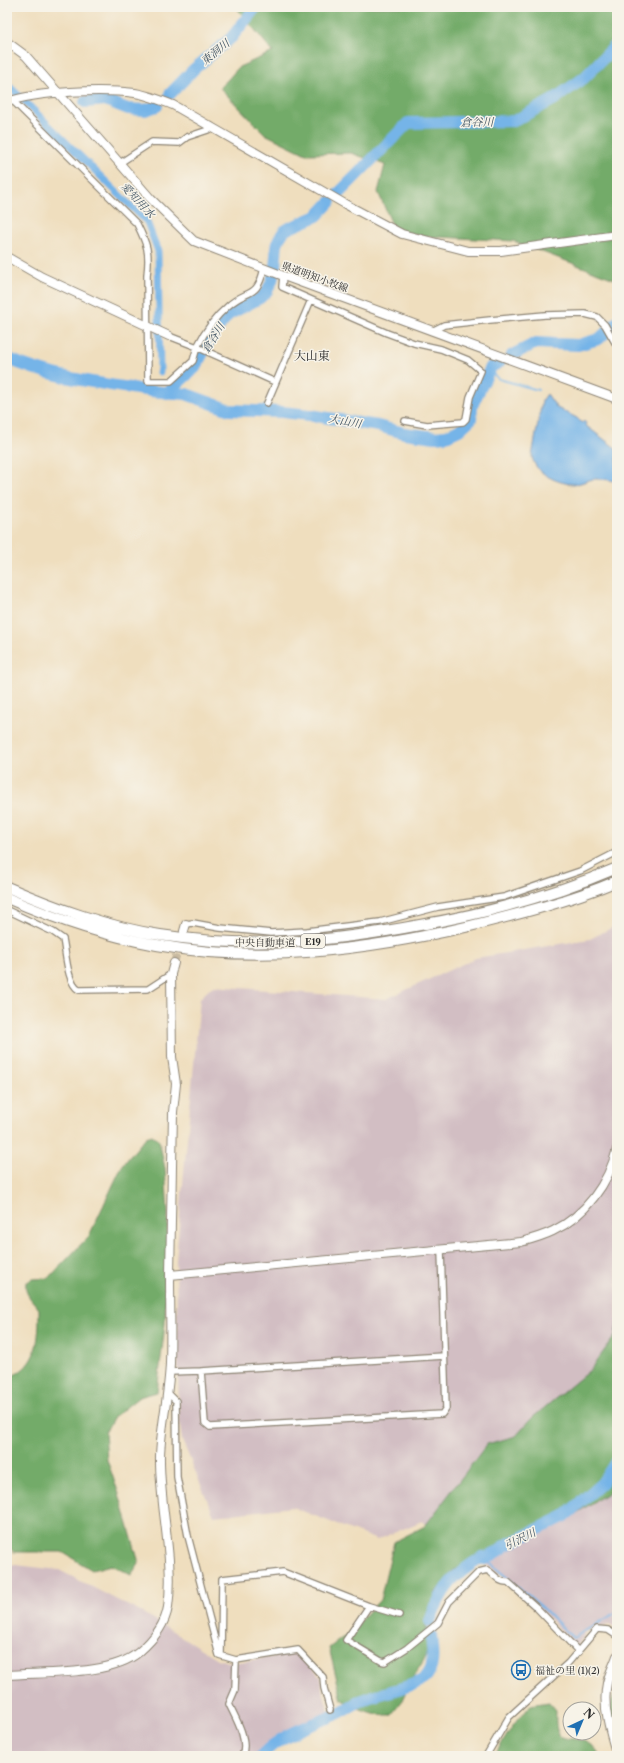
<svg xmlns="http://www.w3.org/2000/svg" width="624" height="1763" font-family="'Libre Caslon Text','Noto Serif JP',serif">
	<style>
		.industrial { fill: #d2bec3 }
		.forest { fill: #73ab69; stroke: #4f6b4a }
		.water { fill: #74b4e8; stroke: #50708a }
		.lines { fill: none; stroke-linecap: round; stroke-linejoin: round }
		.stream { stroke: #74b4e8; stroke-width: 2 }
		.canal { stroke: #74b4e8; stroke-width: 7 }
		.river { stroke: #74b4e8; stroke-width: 12 }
		.secondary-tunnel { stroke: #c8baa1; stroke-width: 8; stroke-dasharray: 8 4; stroke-linecap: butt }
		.street-casing { stroke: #8d8474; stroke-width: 8 }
		.secondary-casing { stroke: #8d8474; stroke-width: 10 }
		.highway-casing { stroke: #8d8474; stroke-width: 12 }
		.street { stroke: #fff; stroke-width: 5.5 }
		.secondary { stroke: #fff; stroke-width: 8 }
		.highway { stroke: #fff; stroke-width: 10 }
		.labels { text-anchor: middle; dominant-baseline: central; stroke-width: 3; stroke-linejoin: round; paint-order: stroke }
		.shield { fill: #f7f3e8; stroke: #686764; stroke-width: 1 }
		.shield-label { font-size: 9px; font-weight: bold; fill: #2b2b2b }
		.street-label { font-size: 10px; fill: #2b2b2b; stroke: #f7f3e8 }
		.poi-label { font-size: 10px; fill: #2b2b2b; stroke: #f7f3e8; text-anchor: start }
		.water-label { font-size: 11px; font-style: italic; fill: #415464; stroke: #f7f3e8 }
		.quarter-label { font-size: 12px; fill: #2b2b2b; stroke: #f7f3e8 }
	</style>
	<rect width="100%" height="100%" fill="#f7f3e8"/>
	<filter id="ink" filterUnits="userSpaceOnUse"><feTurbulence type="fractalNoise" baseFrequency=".025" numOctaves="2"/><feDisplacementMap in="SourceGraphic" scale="8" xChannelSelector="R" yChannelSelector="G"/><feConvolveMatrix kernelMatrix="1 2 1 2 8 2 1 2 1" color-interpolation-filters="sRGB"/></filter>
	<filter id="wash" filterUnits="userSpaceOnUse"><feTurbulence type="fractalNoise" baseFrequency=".012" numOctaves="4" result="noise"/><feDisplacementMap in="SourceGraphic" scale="16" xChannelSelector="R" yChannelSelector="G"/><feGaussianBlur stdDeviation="0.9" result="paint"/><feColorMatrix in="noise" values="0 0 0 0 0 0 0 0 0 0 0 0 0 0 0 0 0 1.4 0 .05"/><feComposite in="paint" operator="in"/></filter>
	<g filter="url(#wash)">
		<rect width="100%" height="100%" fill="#efdebe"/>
		<!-- industrial -->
		<path class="industrial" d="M617 925V1629L609 1625 595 1627 587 1632 577 1646 511 1582 422 1521 377 1540 292 1507 214 1516 182 1440 179 1418 176 1260 200 998 213 986 386 999 476 958 590 939Z
			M7 1564 59 1570 152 1618 217 1659 232 1663 298 1653 321 1677 322 1689 330 1714 273 1741 266 1746 259 1756H7Z"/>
		<!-- forest -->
		<path class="forest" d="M236 7H617V280L513 241 421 236 394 229 378 192 385 165 351 153 306 154 265 134 220 88 239 67 273 52Z
			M152 1135 159 1140 165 1168 168 1213 165 1324 157 1392 139 1397 115 1416 105 1432 107 1460 121 1500 139 1563 131 1575 111 1565 92 1570 62 1552H14L7 1546V1378C39 1367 39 1338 39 1309 32 1300 24 1294 26 1283L32 1279 49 1278 89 1236 122 1166 146 1137Z
			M617 1181V1260L613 1194Z
			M617 1325V1487L572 1516 503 1543 455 1569 436 1592 426 1622 427 1655 415 1674 403 1700 391 1715C373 1716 358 1708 342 1700L329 1648 346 1635 380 1600 394 1542 425 1526 487 1444 516 1436 532 1418 590 1370 615 1336Z
			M617 1689V1723H612L606 1715Z
			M549 1702 556 1710C556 1718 554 1737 565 1739 568 1740 571 1738 574 1739 584 1739 597 1747 600 1756H494L514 1724 530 1705Z"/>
		<!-- water -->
		<path class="water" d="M547 394 557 408 577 418 582 423 584 421 586 423 585 425 617 449V482C611 480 604 479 598 479 590 478 582 484 574 484 558 484 534 473 532 456L542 401Z"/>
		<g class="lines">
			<!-- stream -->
			<path class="stream" d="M489 371 499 379 538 390
				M485 1559 542 1607 573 1638 617 1612"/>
			<!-- canal -->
			<path class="canal" d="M7 84 147 222 158 251 160 372"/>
			<!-- river -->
			<path class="river" d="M170 94 194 69 231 38 256 7
				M85 102 105 100 128 109 145 110 157 106
				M339 193 408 123 514 121 553 100 584 78 617 44
				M512 355 536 343 578 345 599 339 617 322
				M7 358C47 377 99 383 143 390
				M150 391 186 394 230 410 282 412 310 415 378 426 404 433 435 437 446 436 459 430 471 419 472 406 477 395 491 367 500 362
				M167 393 195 368 213 334 228 315 260 298 267 291 272 281 275 267 277 244 280 237 285 230 317 216 330 202
				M430 1621C441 1589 454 1574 483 1557L485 1559 502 1549 504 1546 565 1516 602 1483 617 1460
				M261 1756C279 1735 310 1726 335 1715 347 1709 358 1701 370 1697 383 1693 416 1686 425 1678 436 1667 432 1649 431 1634"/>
		</g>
	</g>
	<g filter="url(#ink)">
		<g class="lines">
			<!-- secondary-tunnel -->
			<path class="secondary-tunnel" d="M174 963 180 943"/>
			<!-- street casing -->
			<g class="street-casing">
				<path id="street" d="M7 95 137 224C147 244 150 252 147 275L148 381H171L193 361 197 347 275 382
					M120 163 152 142 179 143 187 137 208 130 211 126
					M283 276 282 287 387 333 414 343 441 349 468 360 481 371 470 397 466 419 463 422 427 425 405 421
					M432 331 444 325 490 320 545 315 585 314 597 317 605 325 617 346
					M169 336 197 347C205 331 214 318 228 306 248 288 257 300 264 268
					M267 403 311 300
					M7 910 53 932 63 939C66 952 67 984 79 990L148 989 171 974
					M186 924 193 923 220 928 271 933 307 931 380 922 438 907 504 897 580 871 617 852
					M201 1371 444 1356
					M169 1372 201 1371 205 1423 210 1427 442 1414 446 1408 441 1250
					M167 1392 176 1401 177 1477 188 1536 219 1655 236 1660 298 1650 323 1677 324 1688 330 1710
					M369 1606 346 1640 381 1661 385 1662 407 1648 438 1623 449 1602 479 1572 487 1570C495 1574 498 1583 508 1582L536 1607 579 1652
					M221 1655 222 1579 283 1572 369 1606 399 1615
					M236 1660 235 1690 229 1704C236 1719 249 1740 242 1756
					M486 1756 509 1717 568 1663 597 1629 608 1630 617 1636"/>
			</g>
			<!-- secondary casing -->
			<g class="secondary-casing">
				<path id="secondary" d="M7 42 26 56 150 198 194 241 281 275 617 399
					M7 102C38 91 103 89 135 93 148 95 160 100 173 105L345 204 402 234 468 251H501L617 235
					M7 257 42 277 169 336
					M184 931 186 924
					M170 1275 173 1112 176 1084 172 1057 171 974 174 963
					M617 1656C614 1665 609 1674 607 1683 602 1706 610 1733 617 1755
					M7 1675C43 1672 111 1676 139 1652 153 1640 165 1626 168 1607 175 1559 159 1505 160 1456 161 1425 169 1394 170 1363 171 1334 170 1304 170 1275L521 1242C532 1239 543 1236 553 1231 585 1216 609 1183 617 1149"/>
			</g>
			<!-- highway casing -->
			<g class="highway-casing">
				<path id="highway" d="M7 887C56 908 107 927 160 935 251 949 331 942 420 925 488 913 554 895 617 868
					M7 898C55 919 105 936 157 945 260 964 368 950 470 926 519 914 570 901 617 881"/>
			</g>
			<!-- street -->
			<use href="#street" class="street"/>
			<!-- secondary -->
			<use href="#secondary" class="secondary"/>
			<!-- highway -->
			<use href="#highway" class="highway"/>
		</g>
	</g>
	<!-- icons -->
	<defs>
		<g id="bus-ring" transform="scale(1)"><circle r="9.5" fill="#f7f3e8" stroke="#1f6fb2" stroke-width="1.5"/><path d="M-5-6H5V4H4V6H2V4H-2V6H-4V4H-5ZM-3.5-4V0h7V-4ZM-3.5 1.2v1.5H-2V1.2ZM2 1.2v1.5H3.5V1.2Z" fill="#1f6fb2"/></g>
	</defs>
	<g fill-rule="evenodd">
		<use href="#bus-ring" x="521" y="1670"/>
	</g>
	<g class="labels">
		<!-- shield labels -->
		<rect class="shield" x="301" y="934" width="24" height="14" rx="3"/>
		<g class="shield-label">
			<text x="313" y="941">E19</text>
		</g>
		<!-- street labels -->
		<g class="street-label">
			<text transform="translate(315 277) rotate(20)">県道明知小牧線</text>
			<text x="265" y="942">中央自動車道</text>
		</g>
		<!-- poi labels -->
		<g class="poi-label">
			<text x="535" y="1670">福祉の里 (1)(2)</text>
		</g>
		<!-- water labels -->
		<g class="water-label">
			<text transform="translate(215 52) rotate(-39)">東洞川</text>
			<text transform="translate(477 122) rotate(-1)">倉谷川</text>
			<text transform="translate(138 200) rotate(47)">愛知用水</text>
			<text transform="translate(213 338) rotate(-58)">倉谷川</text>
			<text transform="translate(345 421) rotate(10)">大山川</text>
			<text transform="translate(520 1539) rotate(-27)">引沢川</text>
		</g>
		<!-- quarter labels -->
		<g class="quarter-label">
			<text x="312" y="355">大山東</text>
		</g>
	</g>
	<!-- margin -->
	<rect width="624" height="1763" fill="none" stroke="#f7f3e8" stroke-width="24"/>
	<!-- north arrow -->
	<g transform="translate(582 1721) rotate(44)"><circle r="19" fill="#f7f3e8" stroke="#a5a39c"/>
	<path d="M0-3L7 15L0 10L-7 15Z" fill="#1f6fb2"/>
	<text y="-6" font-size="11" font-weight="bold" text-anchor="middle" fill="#2b2b2b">N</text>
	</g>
</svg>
